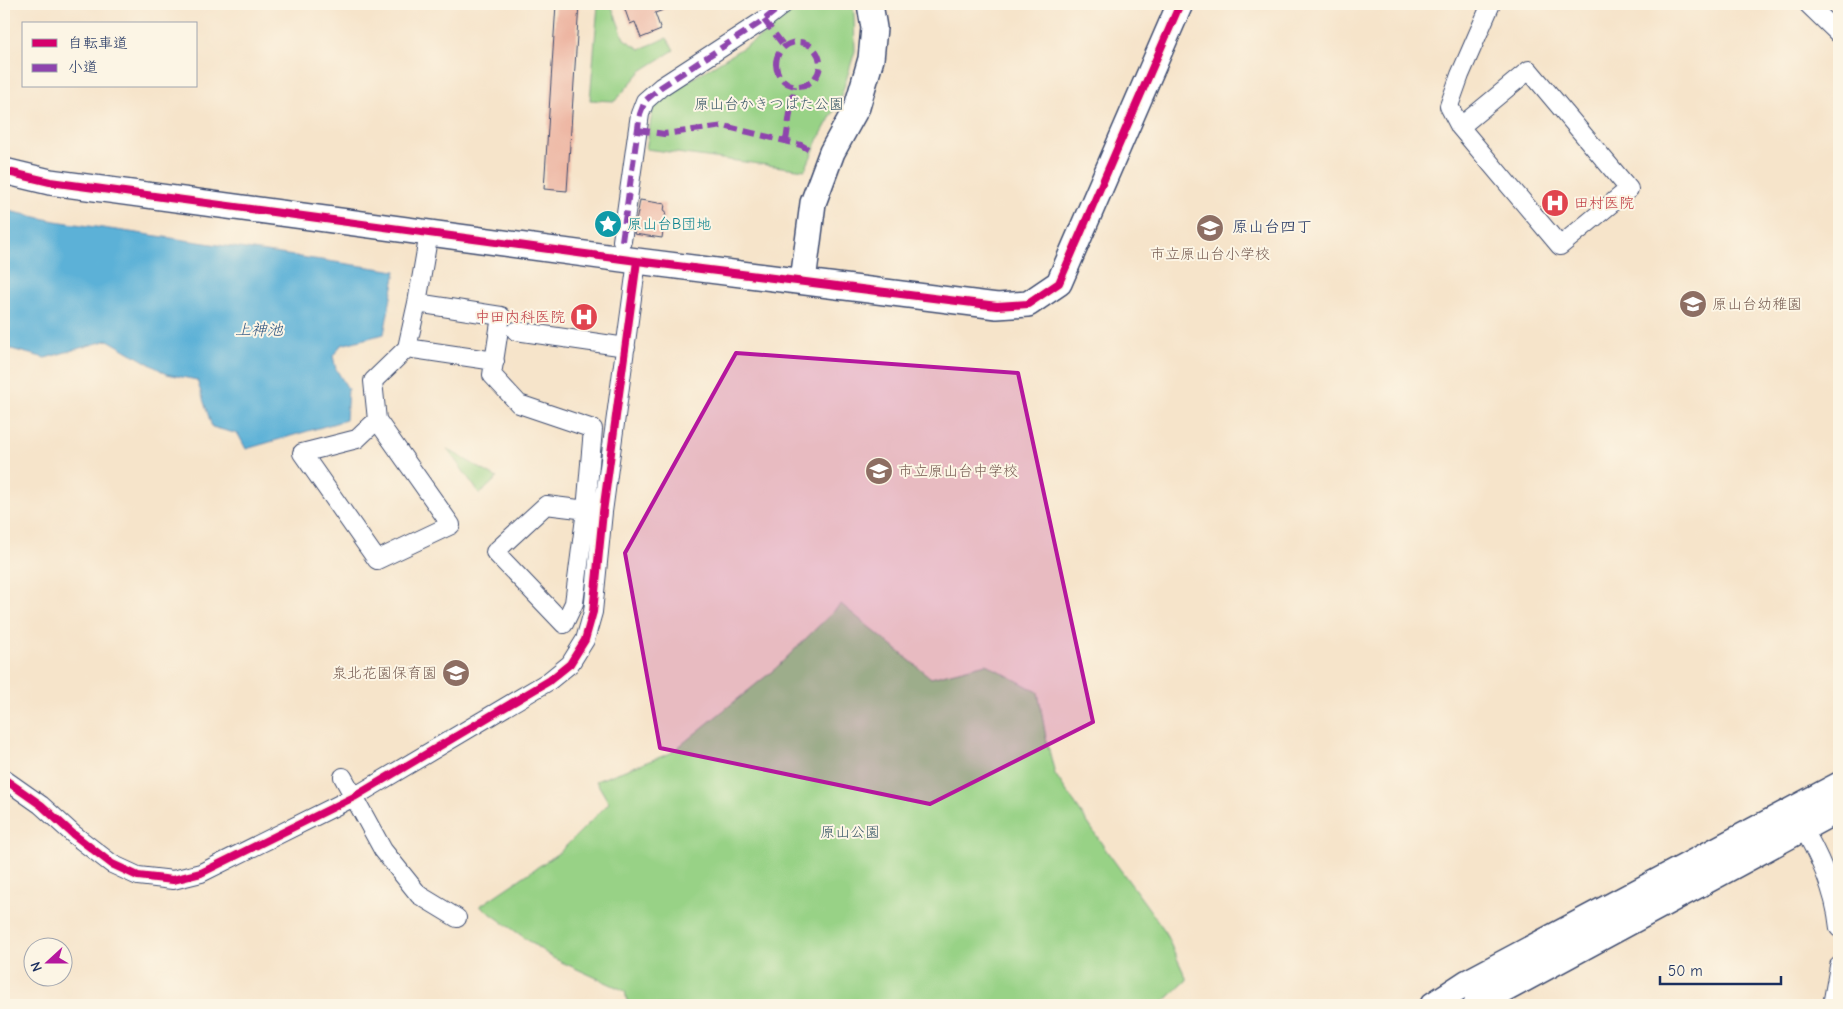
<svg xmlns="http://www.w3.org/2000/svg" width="1843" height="1009" font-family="'Comic Neue','Klee One',sans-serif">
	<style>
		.green { fill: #98d286; stroke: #5a8072 }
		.water { fill: #5bb1d7; stroke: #3b709a }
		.building { fill: #edb5a2 }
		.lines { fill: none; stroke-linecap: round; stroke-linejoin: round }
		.street-casing { stroke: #3c4a6e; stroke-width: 20 }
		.secondary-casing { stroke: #3c4a6e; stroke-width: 28 }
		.street { stroke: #fff; stroke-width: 18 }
		.secondary { stroke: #fff; stroke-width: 25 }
		.quiet { stroke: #8e44ad; stroke-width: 6; stroke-dasharray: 12 6; stroke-linecap: butt }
		.cycleway-casing { stroke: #fcf5e5; stroke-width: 11 }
		.cycleway { stroke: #d6006c; stroke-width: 8 }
		.marked { fill: #b5179e; fill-opacity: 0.2; stroke: #b5179e; stroke-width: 4; stroke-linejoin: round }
		.labels { text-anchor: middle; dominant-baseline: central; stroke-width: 4; stroke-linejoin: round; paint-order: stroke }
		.park-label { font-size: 15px; fill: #3a5868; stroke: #fcf5e5 }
		.health-label { font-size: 15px; fill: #be3a42; stroke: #fcf5e5; text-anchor: start }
		.culture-label { font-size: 15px; fill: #0d838f; stroke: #fcf5e5; text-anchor: start }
		.education-label { font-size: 15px; fill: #785e54; stroke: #fcf5e5; text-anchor: start }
		.neighbourhood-label { font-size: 16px; fill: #1b2f5e; stroke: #fcf5e5 }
		.water-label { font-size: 16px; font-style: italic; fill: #2e5682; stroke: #fcf5e5 }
	</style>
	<rect width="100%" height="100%" fill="#fcf5e5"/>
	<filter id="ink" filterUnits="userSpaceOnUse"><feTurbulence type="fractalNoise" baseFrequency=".02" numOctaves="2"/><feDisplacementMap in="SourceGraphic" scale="10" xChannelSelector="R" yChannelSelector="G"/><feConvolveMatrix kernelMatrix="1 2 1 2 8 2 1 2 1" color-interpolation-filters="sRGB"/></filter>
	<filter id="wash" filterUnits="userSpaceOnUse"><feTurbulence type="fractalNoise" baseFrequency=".0096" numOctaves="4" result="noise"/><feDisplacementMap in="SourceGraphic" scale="20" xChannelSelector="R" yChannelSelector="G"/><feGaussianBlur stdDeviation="1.12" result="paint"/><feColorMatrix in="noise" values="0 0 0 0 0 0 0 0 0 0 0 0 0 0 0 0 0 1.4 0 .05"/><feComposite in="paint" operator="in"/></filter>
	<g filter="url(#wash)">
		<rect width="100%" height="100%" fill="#f6e4ca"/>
		<!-- green -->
		<path class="green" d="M800 4H853L854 15 855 51 840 100 820 136 805 170 646 149 654 102 762 36Z
			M598 5 612 7 624 39 640 49 667 38 674 50 641 71 615 101 590 100Z
			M447 449 497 478 480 494Z
			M841 604 931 678 986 664 1038 692 1046 738 1055 774 1106 850 1163 928 1187 980 1160 1005H628L625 991 553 958 480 906 560 852 609 803 596 781 671 753 775 669Z"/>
		<!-- water -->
		<path class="water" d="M4 210 55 221 396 271 384 334 341 345 333 356 336 369 348 389 346 420 246 449 238 434 212 427 197 380 167 374 108 340 45 358 4 347Z"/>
		<g id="blocks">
			<!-- building -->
			<path class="building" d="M556 4H579L567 191 544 189Z
				M623 4H677V5L655 13 661 30 641 38 635 22 630 24Z
				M640 200 665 204 664 211H666L662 238 634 234Z"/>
		</g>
	</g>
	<g filter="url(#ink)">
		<use href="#blocks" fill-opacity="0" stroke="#3c4a6e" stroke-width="1"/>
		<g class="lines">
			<!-- street casing -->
			<g class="street-casing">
				<path id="street" d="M1808 4 1839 34
					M1460 127 1529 70 1629 189 1560 246 1460 127 1449 106 1460 75 1491 4
					M622 241 640 114 645 101 661 87 764 20 784 4
					M417 303 429 233
					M516 331 626 347
					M495 361 407 348 417 303 501 316 492 375 519 404 593 429 586 510 574 603 564 624 495 552 546 505 603 512
					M377 420 451 525 377 560 302 453 357 439Z
					M377 420 373 381 407 348
					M343 777 383 850 419 895 457 918
					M4 779 41 805 73 834 112 864 138 876 173 880 201 873 354 797 549 681 570 664 585 640 593 612 603 512 637 261
					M1798 819C1818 853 1835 889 1839 928
					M1832 1005 1839 966"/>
			</g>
			<!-- secondary casing -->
			<g class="secondary-casing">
				<path id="secondary" d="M4 171 50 182 637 261 997 306 1028 304 1059 283 1180 4
					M803 281 813 203 832 152 857 107 871 59 874 28 870 4
					M1433 1005 1468 982 1839 785
					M1476 1005 1839 809"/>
			</g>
			<!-- street -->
			<use href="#street" class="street"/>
			<!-- secondary -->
			<use href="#secondary" class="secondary"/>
			<!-- quiet -->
			<path class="quiet" d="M764 20 784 46
				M776 64a22 22 0 1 1 44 0a22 22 0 1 1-44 0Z
				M638 130 664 134 724 126 801 145 813 152
				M786 141 794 86
				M622 241 640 114 645 101 661 87 764 20 784 4"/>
			<!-- cycleway casing -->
			<g class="cycleway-casing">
				<path id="cycleway" d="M4 171 50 182 637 261 997 306 1028 304 1059 283 1180 4
					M4 779 41 805 73 834 112 864 138 876 173 880 201 873 354 797 549 681 570 664 585 640 593 612 603 512 637 261"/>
			</g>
			<!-- cycleway -->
			<use href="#cycleway" class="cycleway"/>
		</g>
	</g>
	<!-- marked area -->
	<path class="marked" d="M736 353 1018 373 1093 722 930 804 660 748 625 553Z"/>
	<!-- icons -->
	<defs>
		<g id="hospital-disc" transform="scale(1.4375)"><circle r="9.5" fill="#e0444e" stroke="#fcf5e5"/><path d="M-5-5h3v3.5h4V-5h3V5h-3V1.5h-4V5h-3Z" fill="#fff"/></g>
		<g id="sight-disc" transform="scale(1.4375)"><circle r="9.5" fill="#0f9aa8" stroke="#fcf5e5"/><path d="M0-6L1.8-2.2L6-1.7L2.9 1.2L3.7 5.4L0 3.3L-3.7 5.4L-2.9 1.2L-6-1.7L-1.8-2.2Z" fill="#fff"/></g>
		<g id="school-disc" transform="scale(1.4375)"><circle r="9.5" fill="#8d6e63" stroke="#fcf5e5"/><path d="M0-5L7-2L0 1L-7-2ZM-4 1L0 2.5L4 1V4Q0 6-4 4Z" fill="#fff"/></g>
	</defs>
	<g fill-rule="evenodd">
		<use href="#hospital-disc" x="1555" y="203"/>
		<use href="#sight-disc" x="608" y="224"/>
		<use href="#school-disc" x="1210" y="228"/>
		<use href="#school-disc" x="1693" y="304"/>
		<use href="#hospital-disc" x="584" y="317"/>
		<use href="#school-disc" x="879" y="471"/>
		<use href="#school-disc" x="456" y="673"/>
	</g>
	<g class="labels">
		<!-- park labels -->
		<g class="park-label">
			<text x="769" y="104">原山台かきつばた公園</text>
			<text x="850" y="832">原山公園</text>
		</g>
		<!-- health labels -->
		<g class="health-label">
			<text x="1574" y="203">田村医院</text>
			<text x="565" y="317" text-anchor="end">中田内科医院</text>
		</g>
		<!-- culture labels -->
		<g class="culture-label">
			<text x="627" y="224">原山台B団地</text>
		</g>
		<!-- education labels -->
		<g class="education-label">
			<text x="1210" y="254" text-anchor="middle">市立原山台小学校</text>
			<text x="1712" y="304">原山台幼稚園</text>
			<text x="898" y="471">市立原山台中学校</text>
			<text x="437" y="673" text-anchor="end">泉北花園保育園</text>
		</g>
		<!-- neighbourhood labels -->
		<g class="neighbourhood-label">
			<text x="1272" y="227">原山台四丁</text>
		</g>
		<!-- water labels -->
		<g class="water-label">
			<text x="259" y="330">上神池</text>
		</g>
	</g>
	<!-- margin -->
	<rect width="1843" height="1009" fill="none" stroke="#fcf5e5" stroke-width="20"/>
	<!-- legend -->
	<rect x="22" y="22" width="175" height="65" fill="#fcf5e5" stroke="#a2a6af"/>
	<rect x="32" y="39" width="25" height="8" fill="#d6006c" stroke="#a2a6af"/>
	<text x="68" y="48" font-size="15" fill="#1b2f5e">自転車道</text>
	<rect x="32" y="64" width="25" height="8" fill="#8e44ad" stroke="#a2a6af"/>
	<text x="68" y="72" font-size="15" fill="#1b2f5e">小道</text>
	<!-- north arrow -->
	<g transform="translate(48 962) rotate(249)"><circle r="24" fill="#fcf5e5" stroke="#a2a6af"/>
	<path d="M0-4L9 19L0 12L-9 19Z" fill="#b5179e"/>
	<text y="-8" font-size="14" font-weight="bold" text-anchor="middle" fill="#1b2f5e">N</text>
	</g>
	<!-- scale -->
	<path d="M1660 976v8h121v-8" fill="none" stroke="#1b2f5e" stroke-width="2.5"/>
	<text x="1668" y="976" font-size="15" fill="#1b2f5e" stroke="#fcf5e5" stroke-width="4" paint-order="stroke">50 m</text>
</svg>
